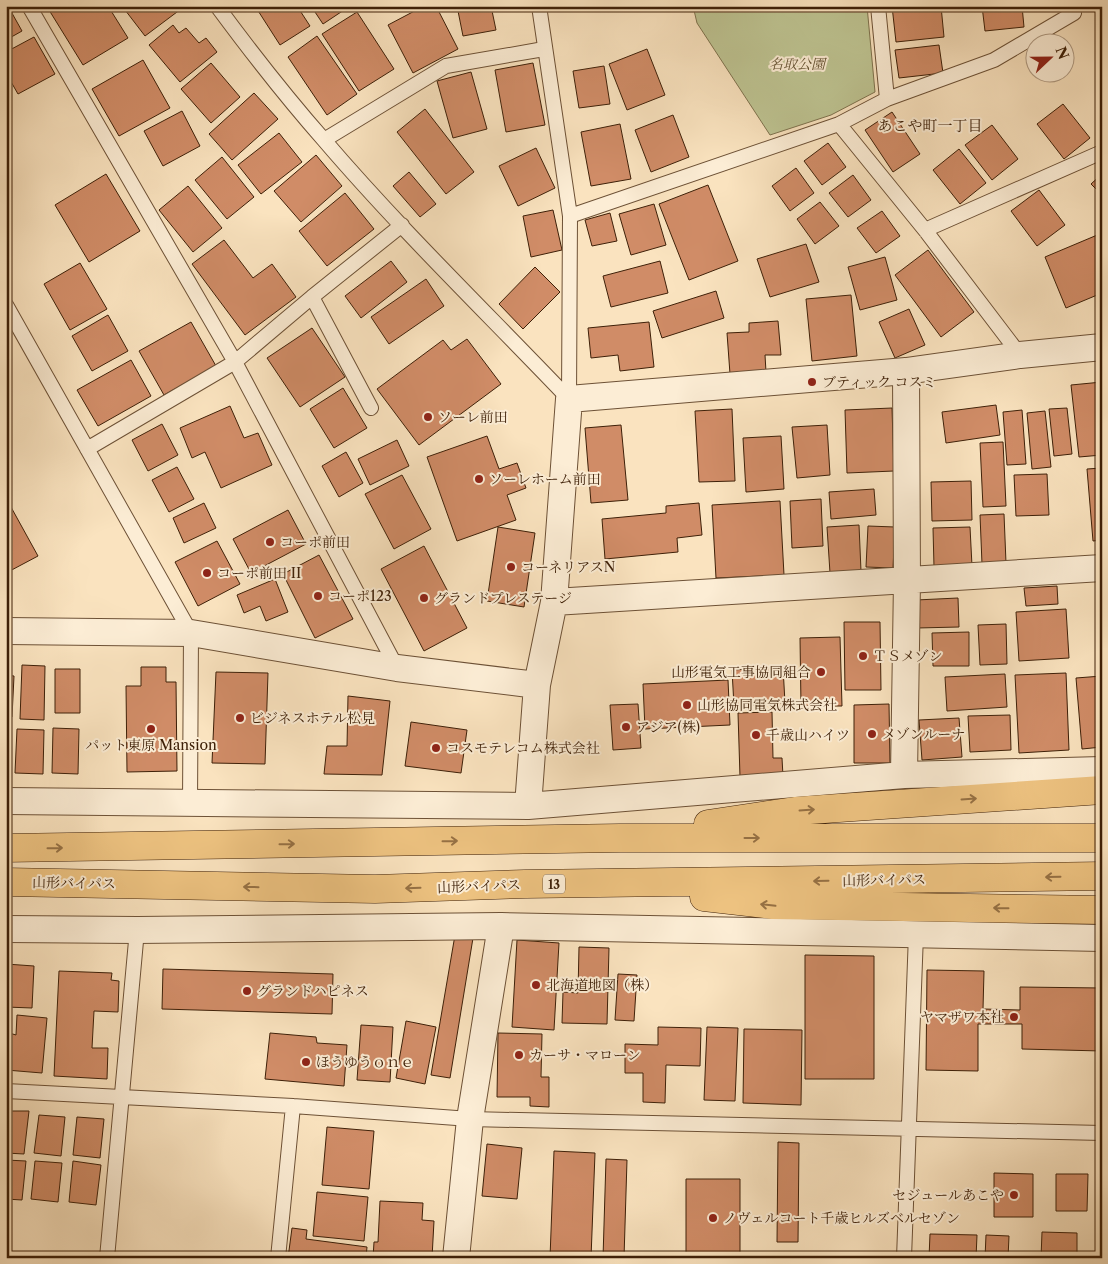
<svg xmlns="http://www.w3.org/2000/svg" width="1108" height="1264" font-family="'Libre Caslon Text','Noto Serif JP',serif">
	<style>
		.green { fill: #bec492; stroke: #7e724d }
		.building { fill: #d08c67; stroke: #3e2008 }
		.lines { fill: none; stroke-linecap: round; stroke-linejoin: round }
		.lane-casing { stroke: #6d5136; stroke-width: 16 }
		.street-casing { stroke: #6d5136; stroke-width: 28 }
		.highway-casing { stroke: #3e2008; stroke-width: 29 }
		.lane { stroke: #fcedd5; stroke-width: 14 }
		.street { stroke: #fcedd5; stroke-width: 26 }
		.highway { stroke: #edc280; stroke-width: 28 }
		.oneway { stroke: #967144 }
		.poi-dot { fill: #8f2418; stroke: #fcedd5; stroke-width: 2 }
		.labels { text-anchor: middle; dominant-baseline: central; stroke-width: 4; stroke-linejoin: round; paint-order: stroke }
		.shield { fill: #fcedd5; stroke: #775e46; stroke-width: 1 }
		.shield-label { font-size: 12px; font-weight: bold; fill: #3e2008 }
		.park-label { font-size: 14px; font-style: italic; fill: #645131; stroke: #fcedd5 }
		.poi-label { font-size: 14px; fill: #3e2008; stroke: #fcedd5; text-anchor: start }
		.street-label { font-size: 14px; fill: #3e2008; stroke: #fcedd5 }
		.neighbourhood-label { font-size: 15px; fill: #3e2008; stroke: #fcedd5 }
	</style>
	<rect width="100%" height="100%" fill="#fae3bf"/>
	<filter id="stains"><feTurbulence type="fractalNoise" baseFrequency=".004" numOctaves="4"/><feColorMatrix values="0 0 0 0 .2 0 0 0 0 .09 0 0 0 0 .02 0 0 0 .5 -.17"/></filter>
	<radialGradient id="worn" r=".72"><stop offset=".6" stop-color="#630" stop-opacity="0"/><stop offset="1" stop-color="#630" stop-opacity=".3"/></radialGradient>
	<!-- green -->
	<path class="green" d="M693 6H867L875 92 831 115 770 135 697 23Z"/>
	<!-- building -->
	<path class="building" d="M6 6H8L22 31 6 40Z
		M56 6H108L128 38 83 65 49 10Z
		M122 6H185L145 36Z
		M255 6H297L310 26 280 45Z
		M311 6H350L323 24Z
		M384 6H395L387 11Z
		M424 6H436L458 49 413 73 388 25Z
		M457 6H491L496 30 463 36Z
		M892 6H941L944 37 896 42Z
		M982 6H1022L1024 27 985 31Z
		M357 12 394 69 359 91 322 34Z
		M173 25 179 33 186 28 199 43 206 38 217 52 180 82 149 45Z
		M317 36 357 94 327 115 288 57Z
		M34 37 55 74 18 94 6 73V52Z
		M939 45 943 73 899 78 895 50Z
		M647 49 665 95 627 110 609 64Z
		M143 60 170 108 119 136 92 89Z
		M211 63 240 97 211 123 181 89Z
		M533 63 545 125 506 132 495 70Z
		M604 66 610 104 579 108 573 71Z
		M471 72 487 129 453 138 437 81Z
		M254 93 278 119 232 160 209 134Z
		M1063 104 1090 138 1064 159 1037 124Z
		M425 109 474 172 446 194 397 132Z
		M182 111 200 146 163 166 144 131Z
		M892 112 920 154 893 172 865 130Z
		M673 115 689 157 651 172 635 130Z
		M620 124 631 179 591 186 581 132Z
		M992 125 1018 159 992 180 965 145Z
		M279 133 302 162 261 194 238 165Z
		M828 143 846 167 822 185 804 161Z
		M536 148 555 188 518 206 499 166Z
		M959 149 986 183 960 204 933 170Z
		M316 155 342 186 301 222 274 191Z
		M222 157 254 197 227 219 195 180Z
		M796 168 814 193 790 211 772 186Z
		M409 172 436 204 420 217 393 186Z
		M106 174 140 231 89 262 55 205Z
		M1102 174V195L1091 184Z
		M853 175 871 200 848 217 829 193Z
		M708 185 738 261 689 280 659 204Z
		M188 186 222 228 193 252 159 210Z
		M1039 190 1065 225 1037 246 1011 211Z
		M345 193 374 229 327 266 299 231Z
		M820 202 839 226 815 244 797 219Z
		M654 204 666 245 631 255 619 214Z
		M553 210 562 250 531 257 523 216Z
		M882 211 900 236 876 253 857 228Z
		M610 213 617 241 592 246 585 220Z
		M1102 233V272L1098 274 1102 284V293L1066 308 1045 257Z
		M224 240 253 278 272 264 296 297 245 335 192 264Z
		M806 244 819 282 770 297 757 259Z
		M928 250 974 312 941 337 895 275Z
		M885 257 897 300 860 310 848 267Z
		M391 261 407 282 361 318 345 296Z
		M660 261 668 293 611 307 603 276Z
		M80 263 107 309 70 330 44 284Z
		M535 267 560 292 523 329 499 304Z
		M426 279 444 306 389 344 371 317Z
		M716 291 724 318 662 338 653 311Z
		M851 295 857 356 812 361 806 299Z
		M909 309 925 345 895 358 879 322Z
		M108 315 128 351 92 371 72 336Z
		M778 321 781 355H765L766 372 730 374 727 333 749 332V323Z
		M191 322 216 366 164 395 139 351Z
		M649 322 654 367 620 371 618 355 591 358 588 328Z
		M312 328 345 377 300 407 267 358Z
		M467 339 501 384 419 445 377 389 443 340 451 350Z
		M131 360 151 396 98 426 77 390Z
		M1102 382V455L1079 457 1071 385Z
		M343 388 367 428 334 448 310 409Z
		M996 405 1000 435 946 443 942 412Z
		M230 406 244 438 258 433 272 465 221 488 205 452 192 458 180 428Z
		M892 408 894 471 847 473 845 410Z
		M1067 408 1072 454 1054 456 1049 409Z
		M732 409 735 481 699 482 695 411Z
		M1022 410 1026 464 1007 465 1003 412Z
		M1045 411 1051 467 1032 469 1027 413Z
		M162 424 178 455 148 471 132 440Z
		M621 425 628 500 591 503 585 428Z
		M827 425 830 475 797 478 792 427Z
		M487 436 499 469 517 463 526 488 507 495 516 520 457 541 427 457Z
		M781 436 784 489 746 492 743 438Z
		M397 440 409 466 370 485 358 459Z
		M1003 442 1006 506 983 507 980 443Z
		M346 452 363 483 339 497 322 466Z
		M177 467 194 499 169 512 152 480Z
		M1102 468V540L1093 541 1087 469Z
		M1047 474 1049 515 1016 516 1014 475Z
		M402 475 431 529 394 549 365 494Z
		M971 481 972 520 932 521 931 482Z
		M874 489 876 515 831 519 829 492Z
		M6 498 38 556 6 573Z
		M821 499 823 546 792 548 790 501Z
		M780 501 784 575 716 578 712 505Z
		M204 503 216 528 184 543 173 518Z
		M699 503 702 535 677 538 678 552 605 559 602 519 666 513V506Z
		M288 510 306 544 251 573 233 539Z
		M1004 514 1006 563 982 564 980 515Z
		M859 525 861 571 830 573 827 527Z
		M868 526 895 527 893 568 866 567Z
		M498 527 535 533 524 607 487 601Z
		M970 527 972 566 934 567 933 528Z
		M217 541 240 584 198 606 175 562Z
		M424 546 467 628 424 651 381 569Z
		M319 555 353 619 315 638 283 574Z
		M275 579 288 612 266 621 260 606 244 613 237 595Z
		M1057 586 1058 604 1026 606 1024 588Z
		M958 598 959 627 917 628 916 600Z
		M1066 609 1069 658 1019 661 1016 612Z
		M844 622H880L881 690H845Z
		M1006 624 1007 664 980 665 978 625Z
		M969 632V666H933L932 633Z
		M840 637 842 706H801L800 638Z
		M22 665 45 666 44 720 20 719Z
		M141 667H166V682H176L177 771 127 772 126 686H141Z
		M783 667 785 703 734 706 732 670Z
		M55 669H80V713H55Z
		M216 672 268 673 265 764 212 763Z
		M1066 673 1069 750 1019 753 1015 675Z
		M1005 674 1007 707 947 711 945 677Z
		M6 675 14 676 12 717H6Z
		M1102 676V747L1082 749 1076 678Z
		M728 680 730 725 645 729 643 684Z
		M348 696 390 701 382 775 324 774 327 746H347Z
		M638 704 641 748 613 750 610 705Z
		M889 704 890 763H854V705Z
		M772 712 773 758H782L783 776 740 777 738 713Z
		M1010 715 1011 750 970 752 968 716Z
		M959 718 962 757 922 760 919 720Z
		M411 722 467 730 461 773 405 766Z
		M53 728 79 729 78 774 52 773Z
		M17 729 44 730 43 774 15 773Z
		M455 935 473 938 450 1078 431 1075Z
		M517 940 559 943 554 1030 512 1027Z
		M579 947 609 948 607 1024 562 1023 563 992 578 993Z
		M805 955 874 956V1079H805Z
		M6 964 34 966 32 1008 6 1007Z
		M163 969 333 974 332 1014 162 1009Z
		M927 970 984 971 983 1009 1020 1010V987L1102 988V1051L1022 1049V1024H978V1071L926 1070Z
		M59 971 112 973 111 980 119 981 118 1012 94 1011 92 1048H108L107 1079 54 1076Z
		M618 974 637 975 634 1021 615 1020Z
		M17 1015 47 1018 42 1073 6 1070V1032L16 1035Z
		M406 1021 436 1027 425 1084 396 1078Z
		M361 1025 393 1027 390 1082 357 1080Z
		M658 1027 701 1028 700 1066 666 1065 665 1103 643 1102V1073H625V1044L658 1045Z
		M707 1027 738 1028 735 1101 704 1100Z
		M744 1029 802 1030 801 1105 743 1103Z
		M270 1033 316 1037 317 1043 347 1045 344 1086 265 1079Z
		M498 1033 542 1034 541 1077H549V1107L530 1106V1097H497Z
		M6 1111H29L24 1154 6 1153Z
		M39 1115 65 1117 61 1156 34 1153Z
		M77 1117 104 1119 100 1158 73 1155Z
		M327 1127 374 1131 369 1189 322 1185Z
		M778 1142 799 1143 798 1242H777Z
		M487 1144 522 1148 517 1199 482 1196Z
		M554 1151 595 1153 591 1258H550Z
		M606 1159 627 1160 624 1258H603Z
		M6 1160 26 1161 22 1200 6 1199Z
		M35 1161 62 1163 58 1202 31 1199Z
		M73 1161 101 1165 96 1205 69 1202Z
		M994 1173 1033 1174V1217H994Z
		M1056 1174H1088L1087 1211H1056Z
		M686 1179H740V1258H686Z
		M317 1192 368 1197 364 1241 313 1236Z
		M380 1201 423 1203 422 1220 434 1221 432 1258H373L374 1242H378Z
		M292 1228 307 1230 306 1239 367 1247 366 1258H288Z
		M1042 1232 1077 1233V1258H1041Z
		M930 1234 977 1235 976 1258H929Z
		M986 1235 1009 1236 1008 1258H985Z"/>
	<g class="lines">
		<!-- lane casing -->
		<g class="lane-casing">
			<path id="lane" d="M29 6 235 362 397 668
				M217 6C251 52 286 97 324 140 401 230 487 313 569 399
				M539 6 570 216 569 399
				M878 6 887 99
				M839 124 925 230 1020 355
				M324 140 446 66 544 49
				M570 216 839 124 887 99 994 60 1074 13
				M925 230 1102 152
				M312 297 371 408
				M6 305 191 633 190 804
				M87 449 235 362 312 297 402 225
				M6 1091 293 1106 470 1119 1102 1133
				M107 1258 137 930
				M278 1258 293 1106
				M904 1258 916 934"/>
		</g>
		<!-- street casing -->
		<g class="street-casing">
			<path id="street" d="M554 602 1102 568
				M6 631 191 633 397 668 537 685
				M904 775 907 581 906 371
				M6 801 528 806 904 775 1102 770
				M528 806 537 685 554 602 569 399 906 371 1020 355 1102 347
				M6 929 137 930 501 926 1102 938
				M456 1258 470 1119 501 926"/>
		</g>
		<!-- highway casing -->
		<g class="highway-casing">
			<path id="highway" d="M708 824 795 811 1102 790
				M6 848 620 838H1102
				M6 882 375 889 525 884 1102 876
				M704 897 773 905 1102 910"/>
		</g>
		<!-- lane -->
		<use href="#lane" class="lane"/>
		<!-- street -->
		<use href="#street" class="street"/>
		<!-- highway -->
		<use href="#highway" class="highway"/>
	</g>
	<!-- one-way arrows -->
	<defs><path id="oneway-shaft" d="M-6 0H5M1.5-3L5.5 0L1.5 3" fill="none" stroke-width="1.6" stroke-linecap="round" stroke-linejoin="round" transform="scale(1.25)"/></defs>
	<g class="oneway">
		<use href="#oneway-shaft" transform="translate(969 799) rotate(-4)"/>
		<use href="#oneway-shaft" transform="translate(807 810) rotate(-4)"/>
		<use href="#oneway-shaft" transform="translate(752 838)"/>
		<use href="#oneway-shaft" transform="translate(450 841) rotate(-1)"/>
		<use href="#oneway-shaft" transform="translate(287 844) rotate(-1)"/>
		<use href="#oneway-shaft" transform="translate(55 848) rotate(-1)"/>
		<use href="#oneway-shaft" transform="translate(1053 877) rotate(179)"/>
		<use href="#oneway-shaft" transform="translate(821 881) rotate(179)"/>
		<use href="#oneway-shaft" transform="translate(251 887) rotate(-179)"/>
		<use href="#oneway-shaft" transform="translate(413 888) rotate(178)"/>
		<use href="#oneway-shaft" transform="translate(768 905) rotate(-174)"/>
		<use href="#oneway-shaft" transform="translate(1001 908) rotate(-179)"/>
	</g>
	<!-- markers -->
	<g class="poi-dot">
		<circle cx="812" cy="382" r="5"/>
		<circle cx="428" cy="417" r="5"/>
		<circle cx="479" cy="479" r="5"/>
		<circle cx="270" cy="542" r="5"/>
		<circle cx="511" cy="567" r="5"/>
		<circle cx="207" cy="573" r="5"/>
		<circle cx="318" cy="596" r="5"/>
		<circle cx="424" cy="598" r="5"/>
		<circle cx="863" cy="656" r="5"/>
		<circle cx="821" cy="672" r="5"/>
		<circle cx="687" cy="705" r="5"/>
		<circle cx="240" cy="718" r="5"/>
		<circle cx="626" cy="727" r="5"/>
		<circle cx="151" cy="729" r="5"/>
		<circle cx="872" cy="734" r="5"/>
		<circle cx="756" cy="735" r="5"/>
		<circle cx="436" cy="748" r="5"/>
		<circle cx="536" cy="985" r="5"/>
		<circle cx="247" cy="991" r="5"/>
		<circle cx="1014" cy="1017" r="5"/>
		<circle cx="519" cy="1055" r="5"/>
		<circle cx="306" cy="1062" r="5"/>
		<circle cx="1014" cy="1195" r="5"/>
		<circle cx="713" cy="1218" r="5"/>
	</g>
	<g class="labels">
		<!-- shield labels -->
		<rect class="shield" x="543" y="874.5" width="22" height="19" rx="4"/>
		<g class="shield-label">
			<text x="554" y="884">13</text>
		</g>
		<!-- park labels -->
		<g class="park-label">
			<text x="797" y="64">名取公園</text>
		</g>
		<!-- poi labels -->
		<g class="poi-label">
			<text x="822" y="382">ブティック コスミ</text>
			<text x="438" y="417">ソーレ前田</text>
			<text x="489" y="479">ソーレホーム前田</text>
			<text x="280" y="542">コーポ前田</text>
			<text x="521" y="567">コーネリアスN</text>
			<text x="217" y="573">コーポ前田 II</text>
			<text x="328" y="596">コーポ123</text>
			<text x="434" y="598">グランドプレステージ</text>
			<text x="873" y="656">ＴＳメゾン</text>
			<text x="811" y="672" text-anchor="end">山形電気工事協同組合</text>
			<text x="697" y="705">山形協同電気株式会社</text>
			<text x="250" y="718">ビジネスホテル松見</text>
			<text x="636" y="727">アジア(株)</text>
			<text x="882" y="734">メゾンルーナ</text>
			<text x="766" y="735">千歳山ハイツ</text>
			<text x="151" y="745" text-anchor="middle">パット東原 Mansion</text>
			<text x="446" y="748">コスモテレコム株式会社</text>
			<text x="546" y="985">北海道地図（株）</text>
			<text x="257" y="991">グランドハピネス</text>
			<text x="1004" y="1017" text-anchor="end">ヤマザワ本社</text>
			<text x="529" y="1055">カーサ・マローン</text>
			<text x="316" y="1062">ほうゆうｏｎｅ</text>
			<text x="1004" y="1195" text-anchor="end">セジュールあこや</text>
			<text x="723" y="1218">ノヴェルコート千歳ヒルズベルセゾン</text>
		</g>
		<!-- street labels -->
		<g class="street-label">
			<text transform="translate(884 880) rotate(-1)">山形バイパス</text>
			<text transform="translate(74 883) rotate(1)">山形バイパス</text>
			<text transform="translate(479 886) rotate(-2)">山形バイパス</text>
		</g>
		<!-- neighbourhood labels -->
		<g class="neighbourhood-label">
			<text x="930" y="125">あこや町一丁目</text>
		</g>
	</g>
	<!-- margin -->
	<rect width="1108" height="1264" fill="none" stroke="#fae3bf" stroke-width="25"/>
	<rect x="8" y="8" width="1093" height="1249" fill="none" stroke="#3e2008" stroke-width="2.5"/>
	<rect x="12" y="12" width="1083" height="1239" fill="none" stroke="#3e2008"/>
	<!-- north arrow -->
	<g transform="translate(1050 58) rotate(68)"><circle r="24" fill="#fcedd5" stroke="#b09b83"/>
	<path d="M0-4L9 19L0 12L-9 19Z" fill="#8f2418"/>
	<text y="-8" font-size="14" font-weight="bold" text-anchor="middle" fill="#3e2008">N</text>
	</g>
	<rect width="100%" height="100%" filter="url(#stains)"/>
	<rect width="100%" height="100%" fill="url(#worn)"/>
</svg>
